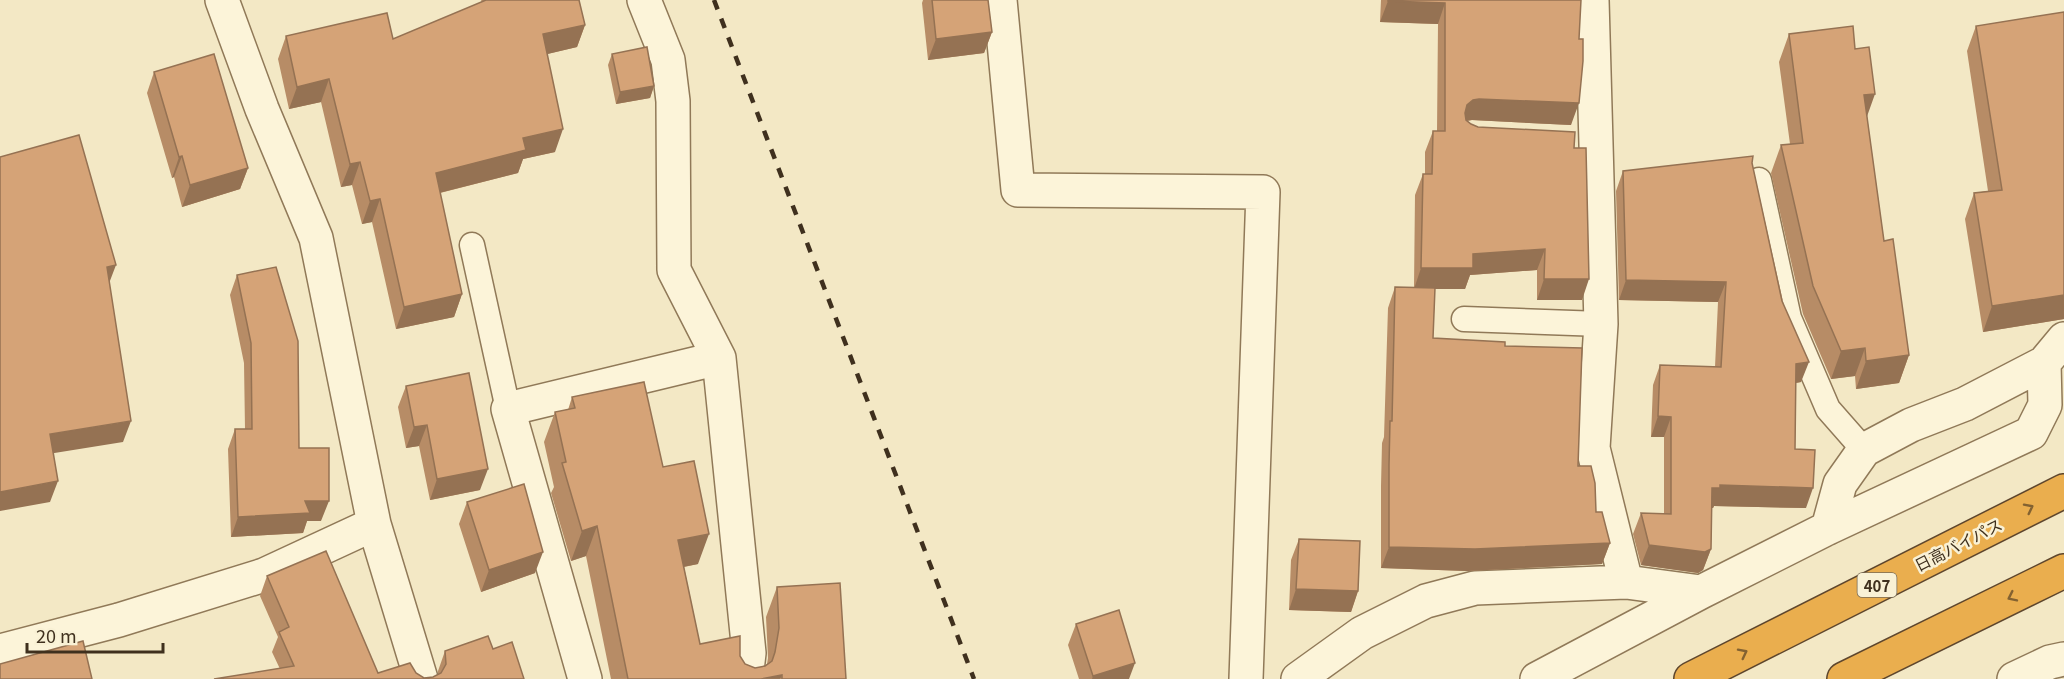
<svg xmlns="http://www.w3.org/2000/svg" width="2064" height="679" font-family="Georgia,'Noto Sans JP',serif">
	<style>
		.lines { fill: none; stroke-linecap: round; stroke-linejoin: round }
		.lane-casing { stroke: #907958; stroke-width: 27 }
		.street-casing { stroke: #907958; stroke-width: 36 }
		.highway-casing { stroke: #5e462d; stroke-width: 36 }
		.lane { stroke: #fcf4d9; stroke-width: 24 }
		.street { stroke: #fcf4d9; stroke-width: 33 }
		.highway { stroke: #eaae4e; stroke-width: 33 }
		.rail { stroke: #3f301e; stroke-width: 4.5; stroke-dasharray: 10 10; stroke-linecap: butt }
		.wall { fill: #b78c66 }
		.shaded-wall { fill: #957253 }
		.building { fill: #d5a377; stroke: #957253; stroke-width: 1.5 }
		.oneway { stroke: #836231 }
		.labels { text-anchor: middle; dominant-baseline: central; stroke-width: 5; stroke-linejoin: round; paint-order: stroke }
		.shield { fill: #f9f1d5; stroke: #776a55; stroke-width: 1.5 }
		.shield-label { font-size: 15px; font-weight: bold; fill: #3f301e }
		.street-label { font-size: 16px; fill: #3f301e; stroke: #f9f1d5 }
	</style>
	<rect width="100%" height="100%" fill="#f3e8c5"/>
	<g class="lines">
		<!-- lane casing -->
		<g class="lane-casing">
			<path id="lane" d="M1759 180 1789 318 1828 409 1864 450
				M472 245 508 409
				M1464 319 1601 324"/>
		</g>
		<!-- street casing -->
		<g class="street-casing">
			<path id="street" d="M222 0 262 109 316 238 374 524 421 679
				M644 0 668 60 673 101 674 270 719 358 749 653 746 679
				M1000 0 1018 190 1263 192 1246 679
				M1592 0 1601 324 1593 448 1626 582
				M1828 528 1840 484 1864 450 1911 425 1965 404 2044 363 2064 339
				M0 651 119 620 264 575 374 524
				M585 679 508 409 719 358
				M1298 679 1362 633 1426 601 1475 588 1626 582 1701 592
				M1537 679 1701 592 1828 528 2031 433 2045 405 2044 363
				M2014 679 2050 662 2064 659"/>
		</g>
		<!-- highway casing -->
		<g class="highway-casing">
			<path id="highway" d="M1691 679 2064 491
				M1844 679 2064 571"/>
		</g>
		<!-- lane -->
		<use href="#lane" class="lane"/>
		<!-- street -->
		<use href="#street" class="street"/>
		<!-- highway -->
		<use href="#highway" class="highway"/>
		<!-- rail -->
		<path class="rail" d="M714 0 974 679"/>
	</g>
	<!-- wall -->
	<path class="wall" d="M481 0H579L585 25 577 47 547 54 555 152 523 159 518 173 440 193 462 294 454 317 396 329 372 222 362 224 352 185 341 187 321 102 289 109 278 59 286 36 393 39 482 2Z
		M923 0H988L992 32 984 53 928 60 922 3Z
		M1381 0H1581L1571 125 1472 120 1467 121 1471 124 1478 127 1574 148 1582 300H1537V270L1470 275 1465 289H1435L1433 338 1505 346 1578 466 1596 512 1610 543 1602 564 1467 571 1381 568V486L1382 443 1384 437 1388 308 1395 287H1414L1415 195 1423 174H1425V152L1433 131H1437L1438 24 1380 22Z
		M1976 26 2064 319 1983 332 1965 219 1974 193 1988 191 1967 51Z
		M1789 34 1855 49 1867 116 1884 241 1909 355 1899 383 1856 389 1855 376 1831 379 1803 314 1771 173 1781 145 1790 144 1779 62Z
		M612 54 654 86 650 98 616 104 608 65Z
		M154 72 248 168 240 189 182 207 174 177 172 178 147 93Z
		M1752 163 1801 382 1796 383 1795 449 1806 508 1714 506 1713 508H1712L1711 549 1703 570 1698 573 1641 565 1633 534 1641 513 1664 514V437H1651L1653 385 1660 365 1715 367 1718 302 1619 300 1616 191 1623 171Z
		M237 275 299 448 321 521H307L303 533 231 537 228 449 235 429H245L244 363 230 295Z
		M406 386 480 490 430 500 419 446 406 448 398 407Z
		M572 397 663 467 698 564 684 567 700 644 740 656 745 664 755 668 765 666 767 664 768 658 766 617 777 587 846 679H611L586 556 571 561 551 493 554 487 544 442 555 412 568 410Z
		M467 502 535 573 481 592 459 524Z
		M1299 539 1358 591 1351 612 1289 610 1291 560Z
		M267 576 378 673H416L424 678 433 677 438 674V671L445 651 493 649 524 679H214L280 669 272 652 278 637 260 596Z
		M1076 624 1129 679H1079L1068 645Z"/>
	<!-- shaded-wall -->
	<path class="shaded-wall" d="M1388 1 1445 3 1438 24 1380 22Z
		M585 25 577 47 535 57 543 34Z
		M992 32 984 53 928 60 936 39Z
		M329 79 321 102 289 109 297 87Z
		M654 86 650 98 616 104 620 92Z
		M1875 94 1865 122 1864 95Z
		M1479 99 1579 103 1571 125 1472 120 1465 121 1459 126 1467 105 1473 100Z
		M563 129 555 152 523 159 518 173 427 196 436 173 523 138Z
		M182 156 174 177 172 178 179 157Z
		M360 162 352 185 341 187 350 164Z
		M248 168 240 189 182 207 190 185Z
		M380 199 372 222 362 224 370 201Z
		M1545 249 1537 270 1470 275 1465 289H1414L1421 268 1473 254Z
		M116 265 108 286 107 267Z
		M1544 279H1589L1582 300H1537Z
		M1626 280 1726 282 1718 302 1619 300Z
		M462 294 454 317 396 329 404 307Z
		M2064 295V319L1983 332 1992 306Z
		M1865 348 1855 376 1831 379 1841 351Z
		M1909 355 1899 383 1856 389 1866 361Z
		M1809 362 1801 382 1789 384 1796 364Z
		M1658 416 1671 417 1664 437H1651Z
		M131 421 123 442 42 455 50 434Z
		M427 425 419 446 406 448 414 427Z
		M488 469 480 490 430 500 437 479Z
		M58 481 50 502 0 511V492Z
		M1720 485 1813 488 1806 508 1714 506 1713 508H1704L1712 488Z
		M305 501H329L321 521H307L303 533 231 537 238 517Z
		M597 526 586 556 571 561 582 531Z
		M709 534 698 564 667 570 678 540Z
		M1610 543 1602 564 1467 571 1381 568 1389 547Z
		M1649 545 1711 549 1703 570 1698 573 1641 565Z
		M543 552 535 573 481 592 489 570Z
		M1296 589 1358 591 1351 612 1289 610Z
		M1135 663 1129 679H1092L1093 676Z
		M782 675 780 679H761Z"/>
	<!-- building -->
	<path class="building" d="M486 0H579L585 25 543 34 563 129 523 138 526 150 436 173 462 294 404 307 380 199 370 201 360 162 350 164 329 79 297 87 286 36 387 13 393 39Z
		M932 0H988L992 32 936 39Z
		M1388 0H1581L1579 39H1583V61L1579 103 1479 99 1473 100 1467 105 1465 113 1466 120 1471 124 1478 127 1575 132 1574 148H1586L1589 279H1544L1545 249 1473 254V268H1421L1423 174H1432L1433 131H1445V3L1388 1Z
		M2064 12V295L1992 306 1974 193 2002 190 1976 26Z
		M1853 26 1855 49 1869 47 1875 94 1864 95 1884 241 1893 239 1909 355 1866 361 1865 348 1841 351 1813 286 1781 145 1803 143 1789 34Z
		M647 47 654 86 620 92 612 54Z
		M214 54 248 168 190 185 182 156 179 157 154 72Z
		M79 135 116 265 107 267 131 421 50 434 58 481 0 492V157Z
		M1753 156 1752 163 1782 301 1809 362 1796 364 1795 449 1815 450 1813 488 1720 485V488H1712L1711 549 1705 552 1649 545 1641 513 1671 514V417L1658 416 1660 365 1721 367 1726 282 1626 280 1623 171Z
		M276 267 298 341 299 448H329V501H305L310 513 238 517 235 429H252L251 343 237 275Z
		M1395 287 1435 288 1433 338 1505 342V346L1582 348 1578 466H1591L1595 483 1596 512H1602L1610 543 1475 549 1389 547V465L1390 421H1392Z
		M469 373 488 469 437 479 427 425 414 427 406 386Z
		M644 382 663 467 694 461 709 534 678 540 700 644 740 636V656L745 664 755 668 765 666 772 661 775 652 779 628 777 587 840 583 846 679H782V675L761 679H628L597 526 582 531 562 463 566 462 555 412 575 408 572 397Z
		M524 484 543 552 489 570 467 502Z
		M1299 539 1360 541 1358 591 1296 589Z
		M326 551 378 673 410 663 416 673 424 678 433 677 441 673 446 664 445 651 488 636 493 649 512 642 524 679H214L294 666 279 632 289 627 267 576Z
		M1119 610 1135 663 1093 676 1076 624Z
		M83 641 92 679H0V664Z"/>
	<!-- one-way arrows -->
	<defs><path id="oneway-chevron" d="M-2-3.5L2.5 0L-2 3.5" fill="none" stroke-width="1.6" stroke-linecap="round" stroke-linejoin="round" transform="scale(1.5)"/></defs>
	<g class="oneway">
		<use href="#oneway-chevron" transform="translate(2029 508) rotate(-27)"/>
		<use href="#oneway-chevron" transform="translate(2012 597) rotate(154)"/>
		<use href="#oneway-chevron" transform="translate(1743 653) rotate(-27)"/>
	</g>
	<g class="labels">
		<!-- shield labels -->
		<rect class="shield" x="1857.5" y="573" width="39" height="24" rx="4.5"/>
		<g class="shield-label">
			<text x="1877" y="585">407</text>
		</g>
		<!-- street labels -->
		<g class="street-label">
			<text transform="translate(1958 544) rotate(-27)">日高バイパス</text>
		</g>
	</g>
	<!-- scale -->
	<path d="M27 643v9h136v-9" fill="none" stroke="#3f301e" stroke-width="3"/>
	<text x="36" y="643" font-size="18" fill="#3f301e" stroke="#f9f1d5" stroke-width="4.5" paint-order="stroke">20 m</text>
</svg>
